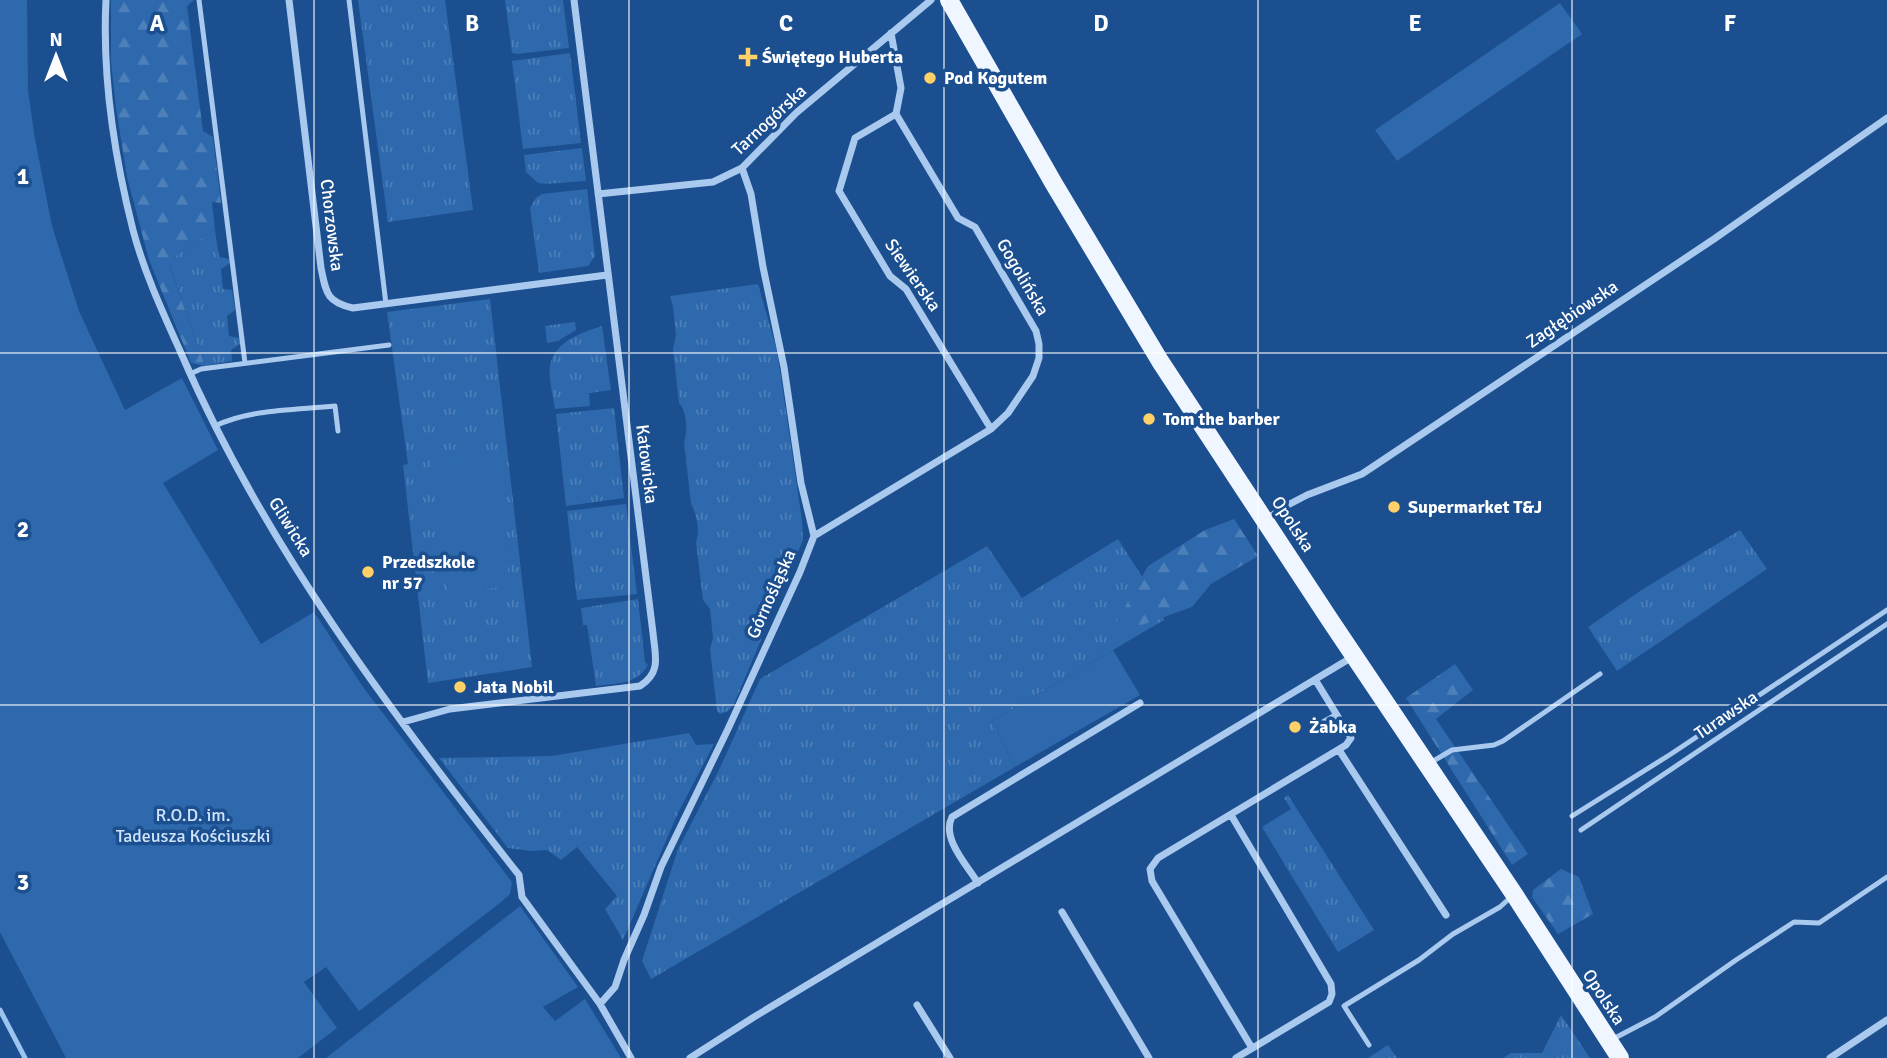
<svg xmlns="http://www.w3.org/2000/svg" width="1887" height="1058" font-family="Signika,sans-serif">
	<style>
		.grass { fill: url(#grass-tufts) }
		.forest { fill: url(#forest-firs) }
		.garden { fill: #2e69ad }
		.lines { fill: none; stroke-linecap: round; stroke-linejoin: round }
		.stream { stroke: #9cc4f0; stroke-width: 5 }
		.lane { stroke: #a9c9ee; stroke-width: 5 }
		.street { stroke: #a9c9ee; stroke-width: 7 }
		.primary { stroke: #f0f6ff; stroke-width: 18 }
		.grid { fill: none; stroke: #fff; stroke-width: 2; stroke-opacity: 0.55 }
		.poi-dot { fill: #ffd166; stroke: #1b4f8f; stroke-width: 2.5 }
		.labels { text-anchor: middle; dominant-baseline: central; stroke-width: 7; stroke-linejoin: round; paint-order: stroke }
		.poi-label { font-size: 18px; font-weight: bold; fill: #fff; stroke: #1b4f8f; text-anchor: start }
		.street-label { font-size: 18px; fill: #fff; stroke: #1b4f8f }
		.park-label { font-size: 18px; fill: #cfe3fa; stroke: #1b4f8f }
		.grid-label { font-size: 23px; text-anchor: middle; font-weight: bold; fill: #fff; stroke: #1b4f8f; stroke-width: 7; stroke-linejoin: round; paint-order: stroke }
	</style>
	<defs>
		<pattern id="grass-tufts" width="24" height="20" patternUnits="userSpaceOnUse" patternTransform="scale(1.75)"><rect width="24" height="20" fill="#2e69ad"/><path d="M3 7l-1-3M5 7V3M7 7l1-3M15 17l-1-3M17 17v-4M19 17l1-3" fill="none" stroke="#4d80b9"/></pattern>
		<pattern id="forest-firs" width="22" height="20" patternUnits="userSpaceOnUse" patternTransform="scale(1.75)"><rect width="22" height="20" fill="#2e69ad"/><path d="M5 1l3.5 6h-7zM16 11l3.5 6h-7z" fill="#4d80b9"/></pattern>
	</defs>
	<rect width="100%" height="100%" fill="#1b4f8f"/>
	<!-- grass -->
	<path class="grass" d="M358 0H445L473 210 388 222Z
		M505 0H563L569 48 517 54 512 53Z
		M570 53 581 143 523 149 512 61Z
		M582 148 586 181 545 184 538 183 526 172 524 155Z
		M587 189 595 256 588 266 539 273 530 208 536 198 542 194Z
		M215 230 219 257 229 259 230 263 221 269 223 289 232 290 235 310 227 316 229 336 239 338 240 344 231 350 232 361 205 366 170 266 178 253Z
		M758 284 777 351 802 520 803 540 734 704 728 711 720 714 717 711 710 649 713 638 710 609 703 600 696 542C700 531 697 514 691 504L684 442C688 431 687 412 679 403L673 349 676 335 673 307 670 296Z
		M490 299 532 667 428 683 403 465 408 464 387 312Z
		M575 322 576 330 558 341 547 343 545 326Z
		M602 326 611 390 589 393 590 406 555 409C553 396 548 377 550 365 555 341 583 332 602 326Z
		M614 408 624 498 566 506 556 414Z
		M626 504 637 594 577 600 567 511Z
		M1740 530 1767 569 1617 671 1588 627 1643 589Z
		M1118 539 1141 575 1164 620 992 721 1015 767 651 979 642 961 678 849 719 770 760 679 987 546 1022 598Z
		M638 599 645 662 648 665C637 685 616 683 596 686L587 625H583L581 608Z
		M689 733 696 745 714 744 678 813 623 940 605 909 617 896 577 847 561 860 547 850 531 851 508 848 439 758 552 756Z
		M1288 795 1374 930 1338 952 1262 827 1291 809 1284 798Z
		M1561 1015 1590 1058H1503L1511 1053H1542Z
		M1388 1045 1397 1058H1368Z"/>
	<!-- forest -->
	<path class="forest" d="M111 0H194L187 6 203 131 213 137 221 203 212 202 215 230 178 253 170 267 205 366 191 363 149 260 127 177 116 108 111 62Z
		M1234 519 1258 556 1211 584 1192 607 1108 637 1148 566 1205 530Z
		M1455 664 1473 690 1436 719 1528 854 1512 865 1406 698Z
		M1561 869 1579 877 1593 914 1558 934 1532 897 1533 890Z"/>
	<!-- garden -->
	<path class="garden" d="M0 0H27L28 90 35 139 52 226 79 311 125 410 182 378 218 450 163 483 261 644 314 612 363 687 512 882 510 894 500 903 359 1011 326 967 304 982 337 1028 298 1058H66L0 932Z
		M1560 3 1582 34 1397 161 1375 130Z
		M494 453 510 586 448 594 431 461Z
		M1113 650 1140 695 1015 767 992 721Z
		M520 906 578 987 543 1007 555 1021 585 999 621 1058H326Z"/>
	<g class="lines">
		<!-- stream -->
		<path class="stream" d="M0 1010 25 1058"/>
		<!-- lane -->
		<path class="lane" d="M199 0 245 363
			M349 0 386 304
			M190 374 201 369 389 345
			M215 426C250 409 296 410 335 406L338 431
			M1312 728 1337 714
			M1430 763 1452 750 1494 745 1503 741 1600 674
			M1572 816 1671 754 1887 610
			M1581 830 1887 624
			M1611 1040 1655 1017 1736 960 1794 922 1819 923 1887 877
			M1369 1045 1344 1006 1419 960 1453 934 1500 907 1512 896"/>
		<!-- street -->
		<path class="street" d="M106 0C102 78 114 155 133 230 144 272 163 313 181 353 263 543 391 713 519 875L522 897 600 1004 631 1058
			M289 0 321 268C326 292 326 302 353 308L607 275
			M896 114 855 138 839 191 890 276 906 289 991 429
			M598 194 713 182 742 168 796 113 931 0
			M1266 520 1284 507 1307 495 1362 474 1714 239 1887 118
			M814 536 991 429 1008 413 1033 376 1039 358V344L1036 331 975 227 958 218 896 114 901 88 891 33
			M403 722 450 709 640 686C662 672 655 655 653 633L574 0
			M1339 750 1446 915
			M1231 815 1331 984 1332 994 1329 1002 1236 1058
			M978 883C967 865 941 838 952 817L1140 703
			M1062 912 1149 1058
			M600 1004 615 987 624 960 644 915 661 867 728 729 800 572 814 536 801 483 784 367 763 267 751 194 742 168
			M917 1005 950 1058
			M1252 1048 1152 881 1150 869 1158 858 1346 745 1351 738 1316 681
			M690 1058 754 1017 1354 656
			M1830 1058 1887 1020"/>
		<!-- primary -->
		<path class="primary" d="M949 0 1054 184 1160 361 1330 620 1514 894 1620 1058"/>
	</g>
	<!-- grid -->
	<path class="grid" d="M314 0V1058M629 0V1058M944 0V1058M1258 0V1058M1572 0V1058M0 353H1887M0 705H1887"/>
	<!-- markers -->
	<g class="poi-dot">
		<path d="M744.5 46.5h7v7h7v7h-7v7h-7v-7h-7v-7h7z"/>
		<circle cx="930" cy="78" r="7"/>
		<circle cx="1149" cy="419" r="7"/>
		<circle cx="1394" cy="507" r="7"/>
		<circle cx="368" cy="572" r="7"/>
		<circle cx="460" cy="687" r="7"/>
		<circle cx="1295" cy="727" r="7"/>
	</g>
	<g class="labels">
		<!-- poi labels -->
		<g class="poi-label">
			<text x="762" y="57">Świętego Huberta</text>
			<text x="944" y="78">Pod Kogutem</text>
			<text x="1163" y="419">Tom the barber</text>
			<text x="1408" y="507">Supermarket T&amp;J</text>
			<text x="382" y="562">Przedszkole<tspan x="382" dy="21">nr 57</tspan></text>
			<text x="474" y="687">Jata Nobil</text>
			<text x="1309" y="727">Żabka</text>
		</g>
		<!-- street labels -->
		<g class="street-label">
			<text transform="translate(769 120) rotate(-43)">Tarnogórska</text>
			<text transform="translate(332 225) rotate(83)">Chorzowska</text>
			<text transform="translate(913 275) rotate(55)">Siewierska</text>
			<text transform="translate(1023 277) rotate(60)">Gogolińska</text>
			<text transform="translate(1572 314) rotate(-34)">Zagłębiowska</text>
			<text transform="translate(647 464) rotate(83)">Katowicka</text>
			<text transform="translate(1293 524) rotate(57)">Opolska</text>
			<text transform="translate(291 527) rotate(58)">Gliwicka</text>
			<text transform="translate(771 594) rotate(-66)">Górnośląska</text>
			<text transform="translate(1726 715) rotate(-34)">Turawska</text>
			<text transform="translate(1604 997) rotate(57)">Opolska</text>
		</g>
		<!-- park labels -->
		<g class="park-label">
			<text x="193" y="815">R.O.D. im.<tspan x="193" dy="21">Tadeusza Kościuszki</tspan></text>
		</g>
	</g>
	<g class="grid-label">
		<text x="157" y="31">A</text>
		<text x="472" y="31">B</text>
		<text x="786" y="31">C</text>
		<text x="1101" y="31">D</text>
		<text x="1415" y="31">E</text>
		<text x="1730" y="31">F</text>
		<text x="23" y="184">1</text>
		<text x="23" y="537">2</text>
		<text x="23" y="890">3</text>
	</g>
	<!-- north arrow -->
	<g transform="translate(56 56)" stroke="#1b4f8f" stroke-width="5" paint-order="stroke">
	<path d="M0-5L12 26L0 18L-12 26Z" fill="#ffffff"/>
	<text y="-10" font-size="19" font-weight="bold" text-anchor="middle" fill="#ffffff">N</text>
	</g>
</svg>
